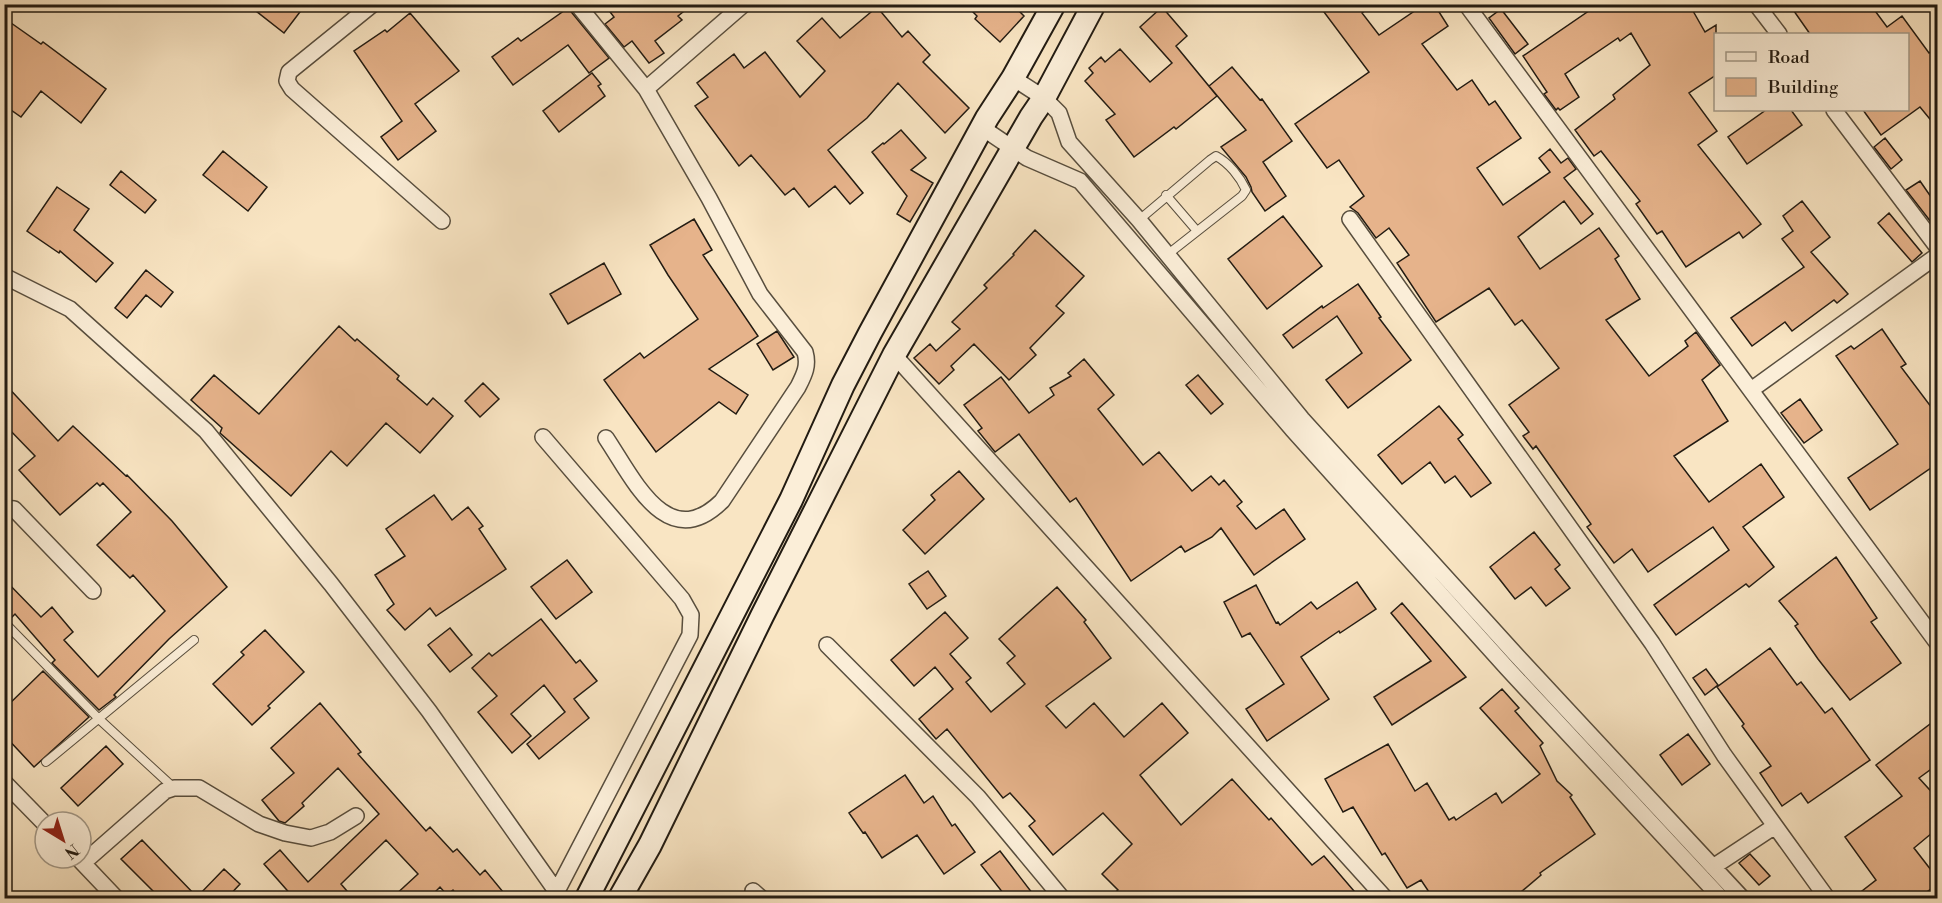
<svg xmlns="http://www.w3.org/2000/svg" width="1942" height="903" font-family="'Libre Bodoni',serif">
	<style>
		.building { fill: #e6b38b; stroke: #221b12; stroke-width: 1.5 }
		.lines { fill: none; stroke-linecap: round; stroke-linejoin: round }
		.service-casing { stroke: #584e3e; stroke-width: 10 }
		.minor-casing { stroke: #584e3e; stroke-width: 18 }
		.secondary-casing { stroke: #221b12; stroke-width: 26 }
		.service { stroke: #fbeed8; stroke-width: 8 }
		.minor { stroke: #fbeed8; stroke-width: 15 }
		.secondary { stroke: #fbeed8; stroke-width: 22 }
	</style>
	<rect width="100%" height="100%" fill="#f9e5c3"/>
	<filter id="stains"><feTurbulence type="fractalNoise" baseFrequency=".00333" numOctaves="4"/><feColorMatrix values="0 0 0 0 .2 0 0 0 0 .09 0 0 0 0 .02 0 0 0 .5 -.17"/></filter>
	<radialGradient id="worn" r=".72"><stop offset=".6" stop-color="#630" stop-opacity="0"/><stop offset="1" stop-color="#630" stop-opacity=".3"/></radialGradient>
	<!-- building -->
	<path class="building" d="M247 4H306L284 33Z
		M604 4H693L678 16 682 20 655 41 664 53 649 63 632 41 624 47 605 24 614 17Z
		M965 4H1012L1024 16 1000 42 975 19 977 16Z
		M1318 4H1374L1362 13 1379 35 1425 4H1434L1448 26 1422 44 1457 90 1472 80 1489 105 1495 101 1521 138 1477 168 1503 205 1550 172 1539 158 1550 149 1561 163 1568 158 1576 169 1564 178 1593 214 1581 224 1564 201 1518 237 1540 269 1599 228 1619 256 1615 259 1640 299 1606 320 1649 376 1688 346 1685 341 1696 332 1720 365 1702 380 1728 421 1674 456 1709 502 1761 464 1784 497 1743 527 1774 567 1749 587 1746 584 1676 635 1654 605 1729 550 1713 527 1648 572 1632 549 1614 563 1587 527 1591 524 1536 446 1533 449 1523 436 1529 432 1509 405 1559 368 1522 320 1515 325 1489 288 1436 322 1397 263 1409 255 1389 228 1376 238 1358 213 1350 207 1364 196 1339 160 1327 168 1295 124 1369 72Z
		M1599 4H1689L1705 32 1716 25V75L1689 93 1717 131 1698 145 1761 224 1743 238 1739 232 1686 267 1662 231 1657 234 1636 204 1640 201 1601 151 1594 156 1575 130 1615 99 1613 95 1650 65 1631 33 1620 41 1618 38 1565 74 1579 97 1560 110 1558 108 1556 110 1544 94 1547 92 1523 56Z
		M1789 4H1870L1887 27 1902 16 1929 53 1938 47V129L1920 107 1881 135 1863 110H1908V34H1810Z
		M877 7 902 37 908 31 930 55 923 62 969 108 945 133 898 83 867 118 828 150 863 193 850 204 835 186 809 207 794 188 785 195 751 155 739 166 695 106 708 97 697 83 734 54 744 68 765 52 800 97 825 71 797 41 822 18 840 38Z
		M1162 7 1187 36 1176 46 1217 96 1176 129 1174 127 1134 157 1106 120 1115 114 1085 81 1093 73 1089 68 1101 57 1105 62 1120 49 1150 82 1172 63 1140 27Z
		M568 8 609 58 589 73 568 45 513 85 492 57 518 38 521 41Z
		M1501 9 1528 44 1515 54 1489 18Z
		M410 13 459 71 415 104 436 131 398 160 381 137 402 121 354 51 385 30 387 32Z
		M4 18 41 44 43 42 106 89 81 123 41 91 21 117 4 105Z
		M1232 67 1260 100 1262 99 1292 141 1263 162 1286 196 1265 211 1252 192 1251 187 1246 177 1221 147 1246 130 1209 86Z
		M592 73 601 84 598 86 605 96 559 132 543 111Z
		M1766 110H1791L1802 125 1747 164 1728 137Z
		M901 130 926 158 911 170 933 183 910 222 897 214 907 196 872 152 883 143 884 144Z
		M1885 138 1902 160 1891 169 1874 147Z
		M223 151 267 187 248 211 203 175Z
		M121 171 156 200 145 213 110 185Z
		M1920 181 1938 207V231L1906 190Z
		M57 187 89 209 74 230 113 263 96 282 60 251 59 253 27 231Z
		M1802 201 1830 237 1811 252 1848 294 1837 303 1834 300 1792 331 1785 322 1752 346 1731 318 1804 267 1782 239 1793 231 1783 216Z
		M1889 213 1922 253 1912 262 1878 223Z
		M1283 216 1322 266 1267 309 1228 259Z
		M694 219 712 250 703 255 758 336 709 369 748 395 736 414 719 402 656 452 604 380 640 353 644 358 698 319 668 275 650 245Z
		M1035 230 1084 276 1056 306 1064 313 1030 348 1036 355 1009 380 974 344 951 366 954 370 939 384 914 358 930 344 936 351 960 329 952 322 987 288 984 285 1014 255 1013 254Z
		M604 263 621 294 568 324 550 294Z
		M146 270 173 292 161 307 146 295 127 318 115 308Z
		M1358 284 1381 317 1379 318 1411 360 1348 408 1326 380 1362 353 1337 316 1293 348 1283 335 1322 306 1323 308Z
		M339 326 355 341 357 339 399 376 397 379 427 405 433 398 453 416 420 453 386 423 347 466 331 451 291 496 220 433 222 428 191 400 214 375 259 414Z
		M1882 329 1906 364 1901 367 1938 416V463L1870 510 1848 478 1898 444 1836 356 1851 346 1854 349Z
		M777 331 794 357 773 370 757 344Z
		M1084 359 1114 395 1098 409 1143 465 1159 452 1192 491 1211 476 1219 485 1224 480 1242 502 1237 506 1256 529 1284 509 1305 539 1254 575 1221 528 1212 537 1185 552 1181 546 1131 581 1076 498 1070 502 1019 434 995 452 978 431 982 428 964 405 1001 377 1029 413 1054 395 1050 388 1071 376 1068 373Z
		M1198 375 1223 404 1211 414 1186 385Z
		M4 383 58 441 73 426 126 476 127 475 172 521 227 587 169 639 114 695 116 697 99 710 52 663 55 660 15 614 10 619 4 616V579L41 617 52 607 73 632 64 640 98 677 165 611 133 575 130 578 97 545 131 512 103 483 100 486 97 483 60 515 19 470 35 456 4 424Z
		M483 383 499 399 480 417 465 401Z
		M1800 399 1822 430 1804 443 1781 413Z
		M1439 406 1463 435 1458 439 1491 483 1471 497 1455 476 1445 483 1430 462 1402 484 1378 455Z
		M959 471 984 499 925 554 903 530 935 500 931 495Z
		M434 495 452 520 468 507 483 526 479 529 506 569 436 616 430 608 405 630 387 610 394 604 375 575 405 556 386 529Z
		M1534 532 1560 565 1555 569 1570 588 1546 606 1531 587 1515 599 1490 567Z
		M1836 557 1877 618 1871 622 1901 663 1850 700 1818 659 1795 626 1798 624 1779 601Z
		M567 560 592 592 556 619 531 587Z
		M928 571 946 596 927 609 909 584Z
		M1357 582 1376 609 1340 633 1339 631 1301 657 1329 699 1267 741 1246 709 1284 684 1250 633 1242 637 1224 602 1256 585 1276 623 1278 622 1280 625 1311 602 1317 609Z
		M1057 587 1086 620 1084 622 1111 658 1046 706 1066 728 1094 703 1124 737 1162 703 1188 733 1140 775 1181 825 1232 779 1269 820 1271 818 1312 865 1324 856 1360 898H1108L1118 890 1102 874 1132 844 1103 813 1053 855 1029 826 1035 821 1010 793 1003 798 947 729 936 739 919 719 953 689 935 667 914 686 891 660 945 612 968 638 950 654 971 678 966 682 991 712 1025 684 1007 663 1015 656 999 639Z
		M1402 603 1466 677 1392 725 1374 697 1431 661 1391 613Z
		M541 619 576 663 580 660 597 681 574 699 589 718 539 759 527 744 565 712 544 685 511 714 531 736 512 753 478 712 497 696 472 668 489 653 492 656Z
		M450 628 472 655 450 672 428 645Z
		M265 630 304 672 268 706 270 708 252 725 213 684 244 655 241 652Z
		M1770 648 1797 685 1801 682 1825 713 1832 708 1870 760 1808 803 1801 793 1782 806 1760 773 1771 766 1742 726 1744 724 1717 687Z
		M1706 669 1718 685 1705 695 1693 678Z
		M43 671 89 717 34 767 4 735V709Z
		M1502 689 1519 708 1515 711 1543 743 1540 746 1557 781 1572 795 1570 797 1595 834 1540 873 1541 875 1521 892 1525 898H1433L1421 880 1407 888 1385 853 1382 855 1353 807 1343 812 1325 779 1388 744 1415 791 1427 783 1449 820 1454 817 1456 820 1496 793 1502 803 1540 774 1480 708Z
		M320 703 361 752 358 754 426 831 430 827 453 852 457 849 480 875 485 870 508 898H459L453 890 447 895 440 887 429 898H392L418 874 386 840 341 884 353 898H292L293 897 264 864 280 850 308 882 379 814 338 768 302 803 304 806 285 823 279 821 262 800 294 773 271 748Z
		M1938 718V764L1919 778 1938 799V828L1914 848 1938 879V884L1918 898H1853L1876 880 1845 837 1902 796 1876 765Z
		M1688 734 1710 764 1682 785 1660 755Z
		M106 746 123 764 78 806 61 788Z
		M905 775 924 803 933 796 952 826 955 824 975 852 944 874 917 835 882 858 865 832 863 833 849 813Z
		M142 840 197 897 224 869 240 884 227 898H160L121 859Z
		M1000 851 1036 898H1007L981 865Z
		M1750 854 1770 876 1759 885 1739 863Z"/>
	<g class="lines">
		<!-- service casing -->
		<g class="service-casing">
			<path id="service" d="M1166 195 1197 231
				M1139 220 1210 160 1216 156C1229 163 1240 177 1246 190L1242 196 1167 255
				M4 622 99 719 174 788
				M46 762 194 640"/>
		</g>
		<!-- minor casing -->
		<g class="minor-casing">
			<path id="minor" d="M373 4 289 72 287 81 292 89 442 221
				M577 4 646 89
				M1466 4 1938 644
				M1756 4 1779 34
				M1013 78 1044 98 1059 113 1069 142 1139 220 1302 419 1518 657 1742 898
				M1834 110 1938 248
				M981 127 1027 158 1080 181 1292 429 1507 668 1721 898
				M1350 219 1652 643 1724 755 1827 898
				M4 276 70 309 206 431 331 584 429 711 561 898
				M894 355 1385 898
				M1751 390 1938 255
				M543 437 682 599 691 615 690 635 557 891
				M606 438C633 478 667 555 722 501L798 387C804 375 809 366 805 352L760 294 709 198 646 89 744 4
				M4 508 14 509 93 591
				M827 645 978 797 1062 898
				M4 782 45 824
				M78 858 116 898
				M83 863 165 791 174 788H199L259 824 285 833 311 838 330 832 356 816
				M1713 867 1775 826
				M753 891 761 898"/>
		</g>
		<!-- secondary casing -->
		<g class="secondary-casing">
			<path id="secondary" d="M587 898 791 500 843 385 870 333 987 118 1013 78 1054 4
				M620 898 650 845 762 616 894 355 1031 117 1044 98 1094 4"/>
		</g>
		<!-- service -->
		<use href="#service" class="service"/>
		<!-- minor -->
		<use href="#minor" class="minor"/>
		<!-- secondary -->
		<use href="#secondary" class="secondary"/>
	</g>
	<!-- margin -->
	<rect width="1942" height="903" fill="none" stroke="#f9e5c3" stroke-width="24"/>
	<rect x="6" y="6" width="1930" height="891" fill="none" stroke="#221b12" stroke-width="3"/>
	<rect x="12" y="12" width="1918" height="879" fill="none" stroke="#221b12" stroke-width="1.5"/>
	<!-- legend -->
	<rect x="1714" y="33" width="195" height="78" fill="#fbeed8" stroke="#a49a89" stroke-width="1.5"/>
	<rect x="1726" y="52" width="30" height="9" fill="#fbeed8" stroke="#a49a89" stroke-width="1.5"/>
	<text x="1768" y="63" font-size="18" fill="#221b12">Road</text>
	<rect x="1726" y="78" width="30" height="18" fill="#e6b38b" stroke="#a49a89" stroke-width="1.5"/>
	<text x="1768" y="93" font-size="18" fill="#221b12">Building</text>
	<!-- north arrow -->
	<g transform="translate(63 840) rotate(142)"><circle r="28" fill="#fbeed8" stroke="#a49a89" stroke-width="1.5"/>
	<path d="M0-4.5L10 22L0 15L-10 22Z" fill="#8f2418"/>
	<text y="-9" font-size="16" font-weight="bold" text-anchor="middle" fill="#221b12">N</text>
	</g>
	<rect width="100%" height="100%" filter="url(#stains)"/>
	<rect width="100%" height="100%" fill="url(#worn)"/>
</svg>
